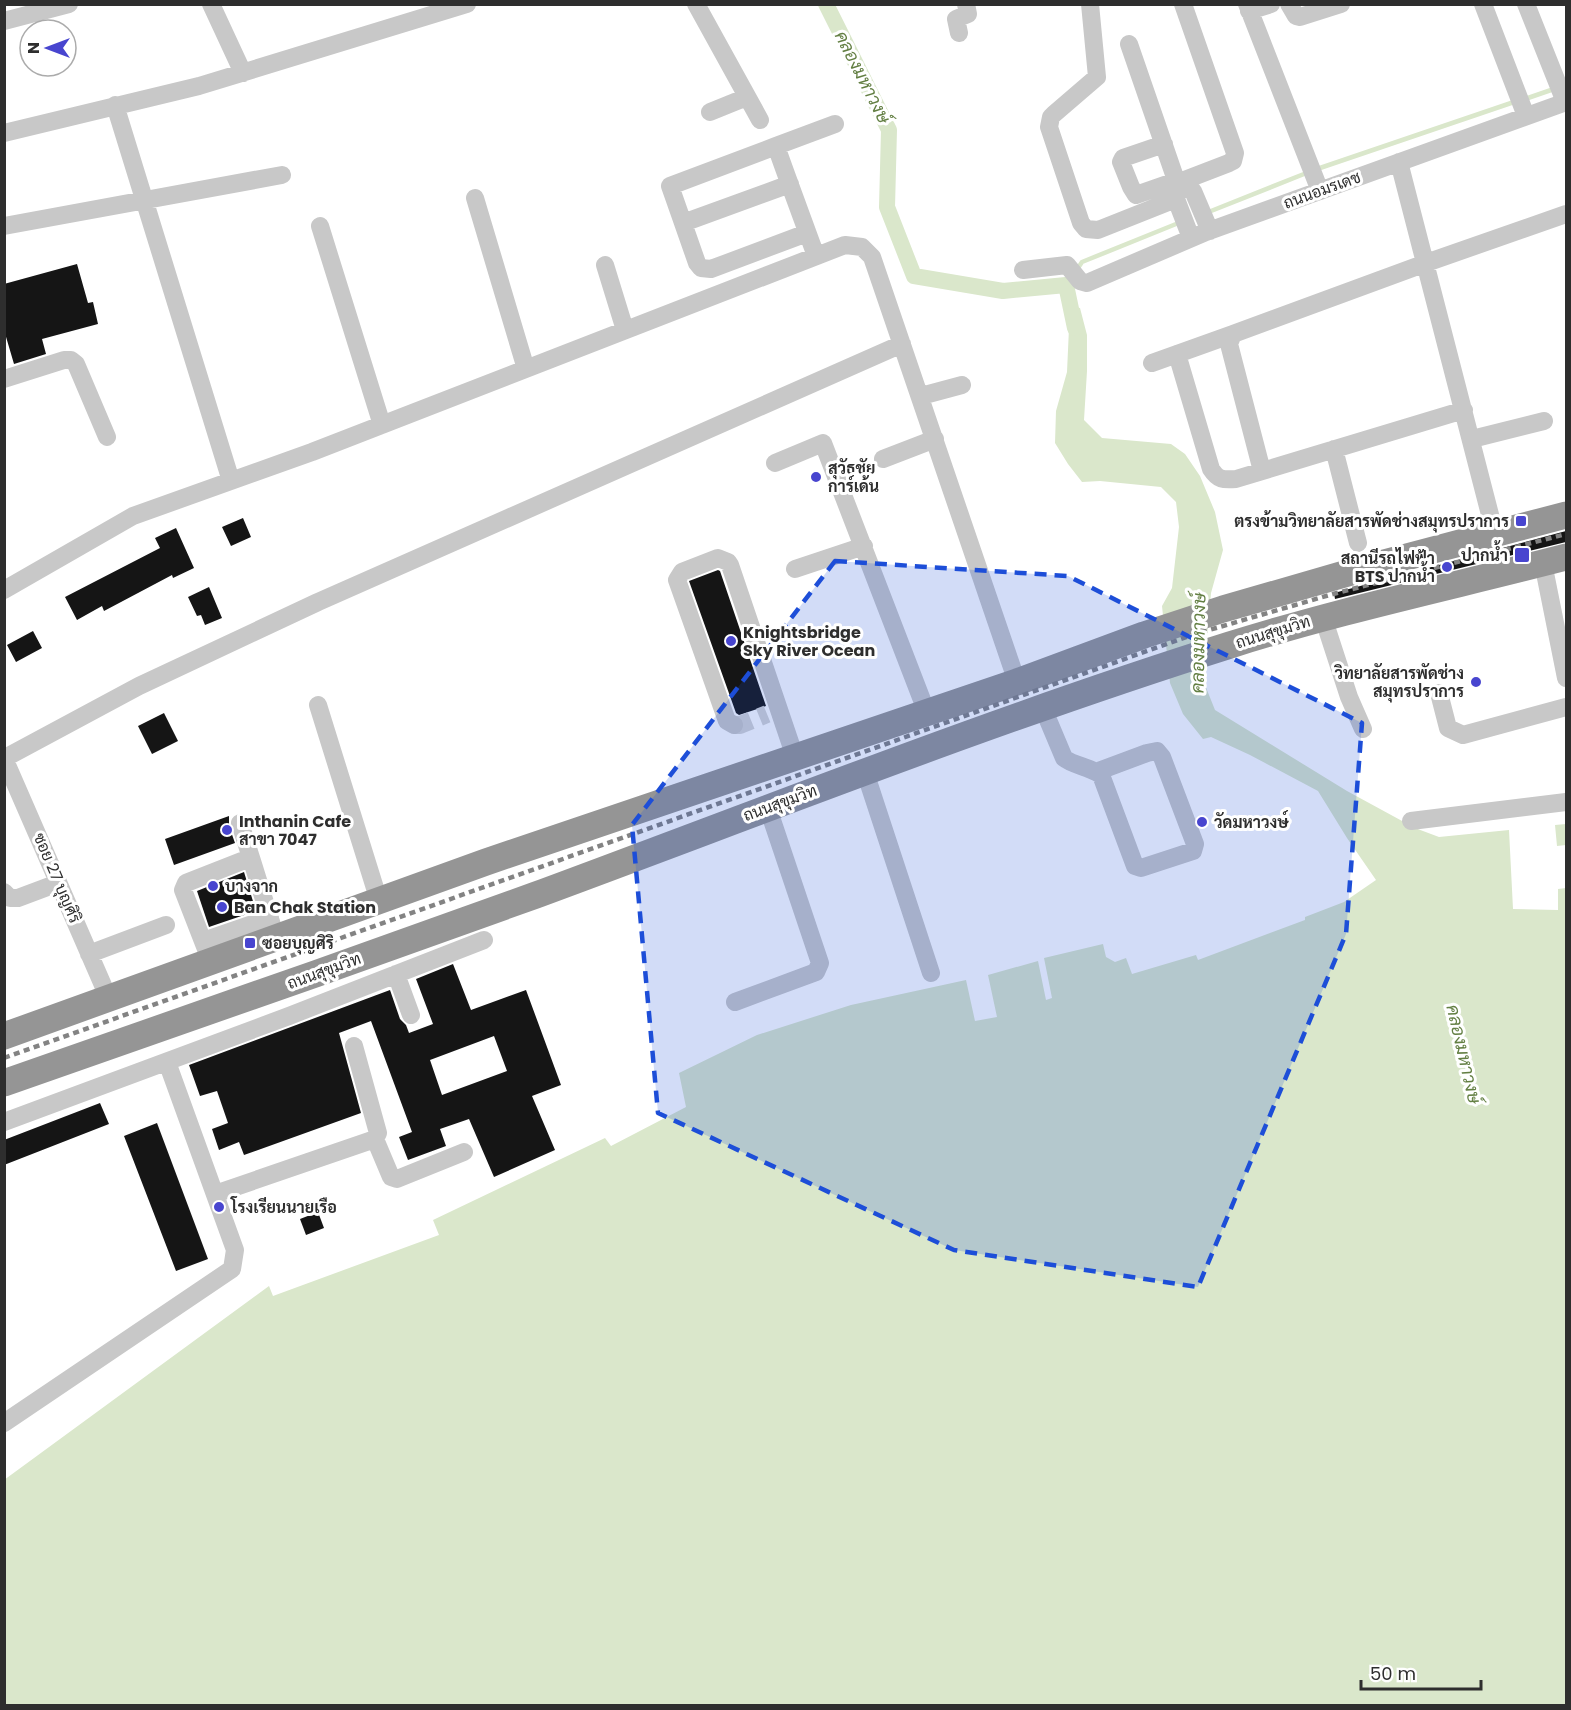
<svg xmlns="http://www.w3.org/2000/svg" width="1571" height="1710" font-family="Poppins,Sarabun,sans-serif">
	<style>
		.water { fill: #dae7cb }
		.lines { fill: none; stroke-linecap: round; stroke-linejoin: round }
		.stream { stroke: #dae7cb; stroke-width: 4.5 }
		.canal { stroke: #dae7cb; stroke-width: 16 }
		.building { fill: #151515; fill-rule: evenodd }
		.minor-tunnel { stroke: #d5d5d5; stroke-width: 18; stroke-dasharray: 18 9; stroke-linecap: butt }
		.minor { stroke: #c8c8c8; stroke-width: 18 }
		.highway { stroke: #959595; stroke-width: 27 }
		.rail { stroke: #838383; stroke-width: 4.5; stroke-dasharray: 6 4.5; stroke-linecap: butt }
		.marked { fill: #1d4ed8; fill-opacity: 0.2; stroke: #1d4ed8; stroke-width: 4.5; stroke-dasharray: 12 8; stroke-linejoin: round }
		.poi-dot { fill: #4845cf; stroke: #fff; stroke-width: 2 }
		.labels { text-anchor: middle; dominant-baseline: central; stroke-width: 6; stroke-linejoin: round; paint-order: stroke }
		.street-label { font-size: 16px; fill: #2e2e2e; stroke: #fff }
		.poi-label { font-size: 16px; font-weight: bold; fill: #2e2e2e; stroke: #fff; text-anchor: start }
		.water-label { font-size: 18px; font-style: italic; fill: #637f43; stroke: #fff }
	</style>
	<rect width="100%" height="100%" fill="#fff"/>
	<!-- water -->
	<path class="water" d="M1070 306 1080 308 1087 335V371L1084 420 1102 438 1171 444 1185 454 1200 476 1215 512 1223 550 1211 593 1203 680 1215 710 1347 791 1415 828 1439 837 1509 830 1513 909 1558 910V889L1566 888V1705H5L4 1480 269 1286 273 1296 439 1235 433 1220 605 1138 611 1146 686 1107 679 1073 757 1035 851 1005 966 980 975 1021 997 1017 988 975 1038 961 1046 1000 1052 998 1044 958 1103 944 1106 957 1115 962 1126 958 1132 974 1196 955 1198 960 1305 920V917L1344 902 1376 880 1347 838 1318 791 1250 755 1211 737 1203 739 1183 714 1170 683 1162 606 1172 588 1179 527 1176 502 1161 487 1100 481 1082 482 1068 464 1055 443 1056 411 1067 372Z
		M1566 824V845L1557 846 1555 825Z"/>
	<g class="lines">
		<!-- stream -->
		<path class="stream" d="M1525 99 1554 89
			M1317 169 1517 101
			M1206 213 1309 172
			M1076 271 1082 262 1181 222"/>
		<!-- canal -->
		<path class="canal" d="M826 4 889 130 887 207 914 276 1003 291 1066 285 1075 328"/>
	</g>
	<!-- building -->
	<path class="building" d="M77 264 88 303 93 302 98 324 42 339 46 354 14 364 4 330V284Z
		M243 518 251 537 231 546 222 527Z
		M176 528 194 568 173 578 172 575 104 611 102 606 77 620 65 597 160 548 155 538Z
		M1566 531V542L1335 599 1334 593Z
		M718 570 720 571 766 706 739 715 736 713 689 581Z
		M209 587 222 618 205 625 201 615 197 616 188 597Z
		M33 631 42 648 16 662 7 645Z
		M164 713 178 741 152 754 138 726Z
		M229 816V826L235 843 174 865 165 839Z
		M244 872 256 911 209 927 197 891Z
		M453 964 471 1010 526 990 561 1085 532 1096 555 1150 494 1177 469 1119 440 1129 446 1146 408 1160 399 1137 412 1132 371 1021 339 1033 361 1113 244 1155 239 1142 219 1150 212 1129 228 1123 217 1091 200 1096 189 1065 390 990 400 1019 406 1025 409 1033 433 1024 416 979ZM494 1036 507 1071 442 1095 430 1060Z
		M100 1103 109 1124 4 1165V1140Z
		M157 1123 208 1259 176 1271 124 1136Z
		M318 1212 324 1228 306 1235 300 1219Z"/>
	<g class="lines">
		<!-- minor-tunnel -->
		<path class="minor-tunnel" d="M734 725H740L767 714"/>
		<!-- minor -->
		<path class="minor" d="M211 4 243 73
			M696 4 760 120
			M1090 4 1097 77 1054 114 1051 117 1049 127 1081 223 1086 229 1098 230 1176 199
			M1247 4 1320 191
			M1289 4 1296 16 1300 17 1341 4
			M1483 4 1526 116
			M1526 4 1565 102
			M1249 11 1271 4
			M4 21 69 4
			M959 33 956 19 968 14 966 4
			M1129 44 1178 186
			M115 105 231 481
			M710 112 747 97
			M4 133 199 86 467 4
			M1164 144 1123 158 1121 162 1131 187 1136 195 1176 181
			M776 146 835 124
			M1399 162 1495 534
			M1177 183 1229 163 1233 161 1235 153 1183 4
			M790 184 683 223 670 186 776 146C789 183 803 220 816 256
			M475 198 526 369
			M683 223 697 263 701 268 711 269 807 233
			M4 226 282 175
			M320 226 382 425
			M1191 238 1176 199 1178 186 1193 191 1210 231
			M605 265 625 330
			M1023 270 1067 265 1080 281 1087 283 1206 232 1566 102
			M1177 354 1211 469C1218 480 1223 480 1236 479L1464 410
			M1152 363 1233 334
			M4 379 64 360H71L76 364 107 437
			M921 396 962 385
			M1472 439 1544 421
			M1334 449 1358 543
			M883 459 935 439
			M775 463 823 443 927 713
			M1262 471 1229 344 1233 334 1426 263 1566 214
			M1543 563 1566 678
			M795 569 864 546
			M4 590 133 516 312 452 845 245 862 247 872 257 1017 682
			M1323 617 1349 697 1363 729
			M1439 693 1448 728 1463 735 1566 707
			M318 705 379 901
			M1043 708 1064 758C1074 766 1088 766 1101 775L1135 866 1141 868 1193 851 1195 844 1162 757 1157 751 1147 753 1096 772
			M734 725 727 721 677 580 682 572 718 558 728 562 730 565 795 757
			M4 758 109 999
			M5 758 139 686 318 602 902 344
			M865 772 931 973
			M1411 821 1566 802
			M240 823 252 861
			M4 892 10 898H18L58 883
			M203 941 270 918
			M89 954 166 925
			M211 962 183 890 186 883 242 861H252L276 938
			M396 974 411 1015
			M735 1002 816 972 820 963 768 808
			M4 1122 289 1016 484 940
			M375 1139 391 1177 397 1179 464 1152
			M215 1194 375 1139 378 1133 354 1046
			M4 1423 232 1269 235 1250 167 1062"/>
		<!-- highway -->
		<path class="highway" d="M4 1036 486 862 1017 682 1144 635 1223 609 1365 568 1566 515
			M4 1083C182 1021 359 959 536 895 766 810 995 719 1230 645 1341 610 1454 586 1566 557"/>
		<!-- rail -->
		<path class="rail" d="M4 1058 1192 635 1333 594 1566 534"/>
	</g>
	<!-- marked area -->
	<path class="marked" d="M835 561 1068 576 1362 723 1346 934 1198 1287 954 1250 658 1113 632 825Z"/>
	<!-- markers -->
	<g class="poi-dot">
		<circle cx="816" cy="477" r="6"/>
		<rect x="1515" y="515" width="12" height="12" rx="3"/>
		<rect x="1514" y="547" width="16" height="16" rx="3"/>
		<circle cx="1447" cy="567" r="6"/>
		<circle cx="731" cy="641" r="6"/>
		<circle cx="1476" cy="682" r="6"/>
		<circle cx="1202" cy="822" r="6"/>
		<circle cx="227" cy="830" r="6"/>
		<circle cx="213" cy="886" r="6"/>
		<circle cx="222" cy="907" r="6"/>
		<rect x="244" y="937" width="12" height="12" rx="3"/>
		<circle cx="219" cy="1207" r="6"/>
	</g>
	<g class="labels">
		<!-- street labels -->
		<g class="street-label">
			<text transform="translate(1322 190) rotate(-20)">ถนนอมรเดช</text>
			<text transform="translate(1273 632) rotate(-17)">ถนนสุขุมวิท</text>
			<text transform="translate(780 803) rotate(-20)">ถนนสุขุมวิท</text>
			<text transform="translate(57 878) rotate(67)">ซอย 27 บุญศิริ</text>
			<text transform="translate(324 971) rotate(-20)">ถนนสุขุมวิท</text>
		</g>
		<!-- poi labels -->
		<g class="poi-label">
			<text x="828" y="468">สุวัธชัย<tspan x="828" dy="18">การ์เด้น</tspan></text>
			<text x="1509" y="521" text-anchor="end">ตรงข้ามวิทยาลัยสารพัดช่างสมุทรปราการ</text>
			<text x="1508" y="555" text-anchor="end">ปากน้ำ</text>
			<text x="1435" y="558" text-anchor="end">สถานีรถไฟฟ้า<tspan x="1435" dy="18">BTS ปากน้ำ</tspan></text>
			<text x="743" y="632">Knightsbridge<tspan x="743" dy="18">Sky River Ocean</tspan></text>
			<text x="1464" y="673" text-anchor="end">วิทยาลัยสารพัดช่าง<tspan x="1464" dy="18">สมุทรปราการ</tspan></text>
			<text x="239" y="821">Inthanin Cafe<tspan x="239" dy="18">สาขา 7047</tspan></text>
			<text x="1214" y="822">วัดมหาวงษ์</text>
			<text x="225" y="886">บางจาก</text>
			<text x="234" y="907">Ban Chak Station</text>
			<text x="262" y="943">ซอยบุญศิริ</text>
			<text x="231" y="1207">โรงเรียนนายเรือ</text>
		</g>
		<!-- water labels -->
		<g class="water-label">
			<text transform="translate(863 77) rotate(63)">คลองมหาวงษ์</text>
			<text transform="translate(1198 643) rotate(-89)">คลองมหาวงษ์</text>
			<text transform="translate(1464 1054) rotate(77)">คลองมหาวงษ์</text>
		</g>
	</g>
	<!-- border -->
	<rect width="1571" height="1710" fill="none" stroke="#2e2e2e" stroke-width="12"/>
	<!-- north arrow -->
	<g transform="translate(48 48) rotate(270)"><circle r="28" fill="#ffffff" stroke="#ababab" stroke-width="1.5"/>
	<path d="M0-4.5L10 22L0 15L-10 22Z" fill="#4845cf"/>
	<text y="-9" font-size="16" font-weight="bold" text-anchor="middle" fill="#2e2e2e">N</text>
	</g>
	<!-- scale -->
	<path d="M1361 1680v9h120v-9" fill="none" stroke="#2e2e2e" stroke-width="3"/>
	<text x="1370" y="1680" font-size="18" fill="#2e2e2e" stroke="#ffffff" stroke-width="4.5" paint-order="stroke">50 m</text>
</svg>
